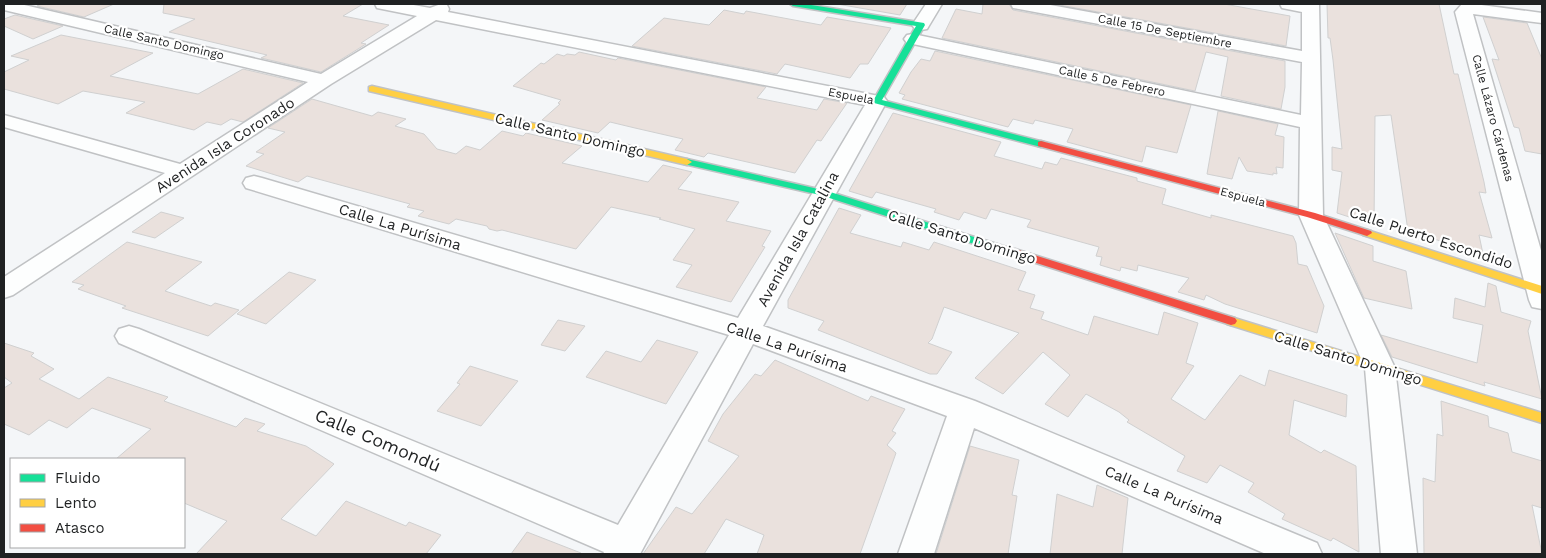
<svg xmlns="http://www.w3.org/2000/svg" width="1546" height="558" font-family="'Work Sans',sans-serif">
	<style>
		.building { fill: #eae1dd; stroke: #d0d0d0 }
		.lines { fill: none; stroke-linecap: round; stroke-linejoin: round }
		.street-casing { stroke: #c0c2c4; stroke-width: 3 }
		.fast-casing { stroke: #c0c2c4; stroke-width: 3 }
		.slow-casing { stroke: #c0c2c4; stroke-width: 3 }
		.jam-casing { stroke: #c0c2c4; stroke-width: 3 }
		.street { fill: #fdfefe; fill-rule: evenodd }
		.fast { fill: #16e098; fill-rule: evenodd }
		.slow { fill: #ffcf43; fill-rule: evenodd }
		.jam { fill: #f24e42; fill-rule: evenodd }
		.labels { text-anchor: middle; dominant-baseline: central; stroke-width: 4.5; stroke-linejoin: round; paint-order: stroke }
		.far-street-label { font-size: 12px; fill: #1f2122; stroke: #fff }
		.street-label { font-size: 15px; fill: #1f2122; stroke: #fff }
		.near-street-label { font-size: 18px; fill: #1f2122; stroke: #fff }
	</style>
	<rect width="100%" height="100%" fill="#f4f6f8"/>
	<!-- building -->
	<path class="building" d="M42 4H114L84 17 37 6Z
		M164 4H363L343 16 389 25 361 43 366 44 321 72 261 58 267 55 169 32 195 19 163 13Z
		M837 4H907L900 15Z
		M983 4H1009L1013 10 1285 61V87L1281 109 1221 96 1228 57 1206 52 1195 91 942 38 956 9 982 14Z
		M1054 4H1224L1290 16 1286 46Z
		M1327 4H1439L1454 74H1458L1484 182 1486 193 1479 192 1492 238 1479 235 1483 254 1408 231 1391 115 1375 116 1374 225 1337 213 1342 172 1332 170V147L1342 149 1333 60 1330 38H1328Z
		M724 10 744 14 746 11 821 25 827 17 891 28 868 64H860L850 78 785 64 777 74 632 46 664 18 709 25Z
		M15 15 63 26 33 39 4 26V19Z
		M1483 17 1527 23 1542 59V154L1525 151 1519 128 1514 127 1492 59 1499 60Z
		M61 35 153 53 110 76 198 94 243 69 303 83 243 122 231 119 221 125 207 122 194 130 126 113 145 102 83 91 58 104 4 89V72L29 60 11 56Z
		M935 51 1191 105 1177 153 1146 146 1142 162 1067 142 1073 129 1035 120 1033 124 1013 119 1008 127 902 99 905 95 899 93 911 72 921 59 930 61Z
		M579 52 616 60 618 58 766 87 757 98 817 110 824 99 847 103 821 141 817 140 795 173 708 153 704 157 675 150 683 139 635 128 610 122 598 133 542 120 560 104 558 103 561 100 513 86 541 63 544 64 557 54 564 56 567 54 575 55Z
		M312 99 372 116 378 112 406 119 395 126 424 134 437 149 456 154 466 146 480 150 502 131 523 136 526 133 582 146 562 163 648 182 663 165 692 172 678 189 739 202 726 221 771 231 762 246 765 247 731 302 676 287 692 265 673 260 695 229 659 219 661 218 611 207 576 249 502 230 497 231 489 229 487 226 456 219 449 224 418 216 424 211 407 207 410 204 307 176 298 182 246 166 264 154 256 152 285 132 268 128Z
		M1218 111 1278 124 1275 135 1284 137 1283 168 1276 167 1277 174 1273 173V175L1247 171 1239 157 1232 179 1207 174Z
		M893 113 1001 142 994 156 1042 169 1045 162 1057 165 1061 158 1137 178V181L1166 189 1162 204 1211 218V215L1293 236 1296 243 1298 264 1307 266 1324 306 1317 333 1225 304 1206 295 1204 300 1178 292 1189 278 1138 265 1137 271 1121 267 1120 271 1100 265 1102 257 1096 256 1099 247 1027 227 1031 220 991 209 986 219 964 212 959 220 934 212 936 209 876 192 872 198 849 191Z
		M839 208 861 215 850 233 901 247 903 242 929 250 934 242 1026 272 1018 290 1035 295 1030 308 1044 312 1041 319 1088 335 1094 316 1158 335 1164 312 1198 323 1186 363 1194 366 1171 399 1205 420 1240 375 1265 386 1269 370 1347 395 1346 417 1294 400 1289 435 1321 453 1324 450 1356 466 1359 552 1333 538 1331 541 1282 519 1285 514 1248 492 1254 483 1220 465 1207 483 1177 471 1185 456 1127 422 1129 420 1119 412 1086 394 1068 417 1045 404 1070 375 1043 352 1003 394 975 378 1019 333 944 307 932 339 928 343 952 352 937 374H930L818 330 824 321 788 308V300Z
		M161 212 184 218 155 238 132 232Z
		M1335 233 1373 246V261L1406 271 1412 309 1364 298Z
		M127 242 202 262 165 291 211 306 215 303 239 310 208 336 122 308 126 306 78 289 84 285 72 282Z
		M289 272 316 280 266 324 237 314Z
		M1488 283 1496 286 1501 312 1531 321 1528 331 1542 399 1484 382 1485 386 1392 357 1381 335 1477 363 1483 325 1453 318 1455 298 1485 307Z
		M558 320 585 326 565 351 541 345Z
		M657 340 698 352 666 404 586 377 606 351 641 362Z
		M4 343 34 353 31 356 54 369 39 379 79 399 108 377 168 397 164 401 236 427 245 418 265 424 257 431 306 446 334 464 281 519 316 536 346 501 406 526 409 522 441 535 426 554H196L227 521 184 503V459H116L151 429 92 408 67 428 49 420 29 435 4 424V388L12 383 4 377Z
		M775 360 868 401 871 396 905 409 892 431 896 433 887 445 896 453 860 554H757L764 535 726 519 704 554H643L676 507 692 514 739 456 708 441 723 414 755 374 761 376Z
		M470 366 518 381 481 426 437 411 460 384 457 383Z
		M1441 401 1488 416 1489 427 1508 433 1512 452 1542 461V508L1532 505 1542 554H1424L1423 478 1435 482 1437 434 1443 436Z
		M970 446 1019 460 1012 495 1017 496 1008 554H936Z
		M1097 485 1128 498 1122 554H1050L1057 494 1093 507Z
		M527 532 581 553V554H511Z"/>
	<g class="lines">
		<!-- street casing -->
		<g class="street-casing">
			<path id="street" d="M4 4H20L321 74 417 16 377 8 375 4H408L430 8 441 4 447 5 449 9 448 12 884 97 887 101 763 326 975 401 1317 543 1322 554H1266L974 428 934 554H898L947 416 753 344 640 554H603L604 552 119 343 115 336 119 329 129 326 139 329 618 525 729 335 246 188 243 183 246 178 254 176 262 178 738 318 865 105 436 20 331 84 13 295 4 298V277L165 173 4 127V115L180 164 308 82 4 10Z
				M926 4H942L927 29 921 30 915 29 912 25Z
				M1011 4H1045L1302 51V12L1282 8 1280 4H1319L1323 215 1395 368 1417 554H1381L1365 368 1299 215 1300 127 913 44 907 43 904 39 907 35 913 34 1301 115 1302 62 1019 9 1013 8Z
				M1462 4H1474L1542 13V23L1473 14 1542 254V309L1532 307 1529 300 1455 12Z"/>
		</g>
		<!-- fast casing -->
		<g class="fast-casing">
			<path id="fast" d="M790 4H805L924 23 925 25 882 100 1044 142 1046 144 1041 147 874 103 873 101 916 26 793 6Z
				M687 159 827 191 1019 251 1020 253 1015 257 820 195 684 164V160Z"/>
		</g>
		<!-- slow casing -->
		<g class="slow-casing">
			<path id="slow" d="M372 86 687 159 692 162 687 165 369 91V87Z
				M1367 230 1542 286V294L1363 235 1362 233 1363 231Z
				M1231 317 1542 413V423L1227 324 1225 321 1227 318Z"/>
		</g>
		<!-- jam casing -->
		<g class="jam-casing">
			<path id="jam" d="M1041 141 1315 213 1371 231 1372 233 1367 236 1307 217 1038 146V142Z
				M1015 249 1235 318 1237 321 1235 324 1231 325 1011 255 1010 253Z"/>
		</g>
		<!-- street -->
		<use href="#street" class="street"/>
		<!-- fast -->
		<use href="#fast" class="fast"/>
		<!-- slow -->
		<use href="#slow" class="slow"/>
		<!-- jam -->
		<use href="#jam" class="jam"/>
	</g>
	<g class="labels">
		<!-- far-street labels -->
		<g class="far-street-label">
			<text transform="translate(1165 31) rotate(11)">Calle 15 De Septiembre</text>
			<text transform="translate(164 42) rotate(13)">Calle Santo Domingo</text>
			<text transform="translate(1112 81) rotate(12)">Calle 5 De Febrero</text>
			<text transform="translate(851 96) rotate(11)">Espuela</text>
			<text transform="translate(1493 118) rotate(75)">Calle Lázaro Cárdenas</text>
			<text transform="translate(1243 197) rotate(15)">Espuela</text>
		</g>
		<!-- street labels -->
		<g class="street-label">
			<text transform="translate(570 135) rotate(13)">Calle Santo Domingo</text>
			<text transform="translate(225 145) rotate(-33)">Avenida Isla Coronado</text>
			<text transform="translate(400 227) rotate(17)">Calle La Purísima</text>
			<text transform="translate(962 237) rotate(17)">Calle Santo Domingo</text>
			<text transform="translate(1431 238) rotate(18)">Calle Puerto Escondido</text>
			<text transform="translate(798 239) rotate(-61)">Avenida Isla Catalina</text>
			<text transform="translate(787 347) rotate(19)">Calle La Purísima</text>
			<text transform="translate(1348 358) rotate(17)">Calle Santo Domingo</text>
			<text transform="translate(1164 495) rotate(23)">Calle La Purísima</text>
		</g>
		<!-- near-street labels -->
		<g class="near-street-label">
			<text transform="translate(378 440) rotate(23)">Calle Comondú</text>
		</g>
	</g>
	<!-- border -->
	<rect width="1546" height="558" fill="none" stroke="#1f2122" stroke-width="10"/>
	<!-- legend -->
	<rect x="10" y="458" width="175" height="90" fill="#ffffff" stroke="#a5a6a7"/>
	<rect x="20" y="474" width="25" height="8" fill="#16e098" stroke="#a5a6a7"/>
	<text x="55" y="483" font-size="15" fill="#1f2122">Fluido</text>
	<rect x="20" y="499" width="25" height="8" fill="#ffcf43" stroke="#a5a6a7"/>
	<text x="55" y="508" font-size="15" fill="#1f2122">Lento</text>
	<rect x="20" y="524" width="25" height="8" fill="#f24e42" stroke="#a5a6a7"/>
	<text x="55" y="533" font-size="15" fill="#1f2122">Atasco</text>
</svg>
